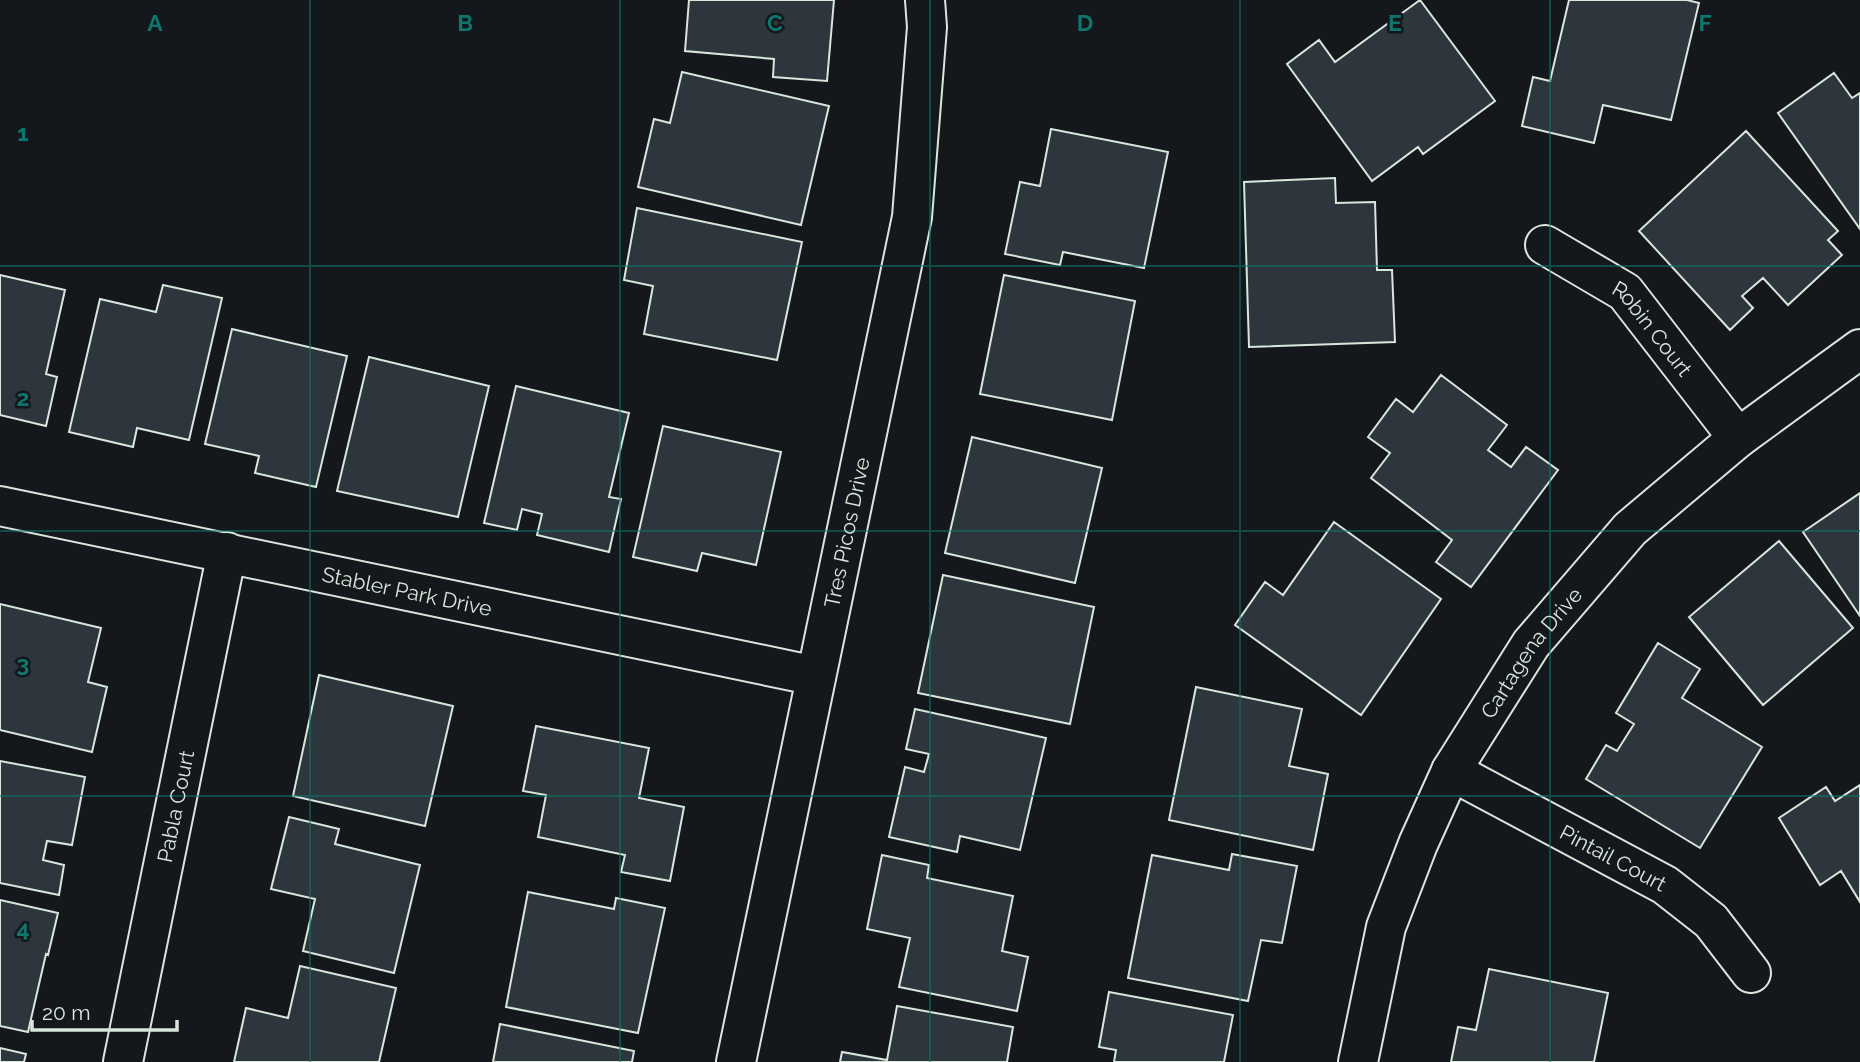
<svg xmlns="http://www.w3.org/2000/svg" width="1860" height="1062" font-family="Raleway,sans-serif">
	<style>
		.building { fill: #2c363c; stroke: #d8e6dc; stroke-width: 2 }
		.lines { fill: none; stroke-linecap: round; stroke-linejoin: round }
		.street-casing { stroke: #d8e6dc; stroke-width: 42 }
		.street { stroke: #14181c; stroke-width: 38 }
		.grid { fill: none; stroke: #0f766e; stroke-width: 2; stroke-opacity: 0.55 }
		.labels { text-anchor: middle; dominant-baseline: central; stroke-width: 5; stroke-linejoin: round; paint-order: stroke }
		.street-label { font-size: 21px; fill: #d8e6dc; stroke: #14181c }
		.grid-label { font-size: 23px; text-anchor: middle; font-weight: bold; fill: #0f766e; stroke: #14181c; stroke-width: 5; stroke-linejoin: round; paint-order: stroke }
	</style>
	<rect width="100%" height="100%" fill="#14181c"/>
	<!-- building -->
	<path class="building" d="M689 0H834L827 81 773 77 774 59 685 51Z
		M1420 0 1495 101 1423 154 1418 147 1372 181 1287 64 1319 40 1335 62Z
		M1569 0H1687L1699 3 1671 120 1603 105 1594 143 1522 126 1533 77 1550 81Z
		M682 72 829 106 801 225 638 187 654 119 670 123Z
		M1834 73 1852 98 1860 93V229L1778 113Z
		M1051 129 1168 152 1144 268 1063 252 1060 265 1005 254 1020 182 1040 186Z
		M1746 131 1838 231 1828 240 1842 255 1788 305 1763 278 1742 296 1753 308 1730 330 1639 231Z
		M1335 178 1336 203 1375 202 1377 270H1392L1395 342 1249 347 1244 182Z
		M637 208 802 242 777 360 644 334 653 286 624 280Z
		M0 275 65 290 46 374 57 377 46 426 0 415Z
		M1004 275 1135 301 1112 420 980 394Z
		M163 285 222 298 189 440 137 428 133 447 69 432 100 299 156 312Z
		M232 329 347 356 316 487 255 473 259 456 205 444Z
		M369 357 489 386 458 517 337 491Z
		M1441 375 1507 425 1488 450 1511 467 1526 447 1558 470 1471 587 1436 562 1452 540 1371 478 1390 453 1368 437 1396 399 1413 412Z
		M516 386 629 413 609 497 621 499 609 552 537 535 542 514 522 509 517 530 484 523Z
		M663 426 781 452 756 565 702 553 697 571 633 557Z
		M972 437 1102 468 1075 583 945 553Z
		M1860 493V616L1803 532Z
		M1334 522 1441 599 1361 715 1235 625 1265 582 1283 595Z
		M1779 541 1853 628 1763 705 1689 617Z
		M943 575 1094 607 1070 724 918 693Z
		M0 604 101 628 88 682 107 687 92 752 0 730Z
		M1658 643 1700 669 1682 698 1762 747 1700 848 1586 779 1606 745 1617 751 1634 724 1616 713Z
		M319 675 453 706 425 826 293 796Z
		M1196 687 1302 709 1289 766 1328 774 1313 850 1169 820Z
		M915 709 1046 738 1020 850 960 836 957 852 889 837 905 767 924 772 929 754 906 749Z
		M536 726 649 748 639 798 684 807 670 881 621 872 625 855 538 837 546 795 523 791Z
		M0 761 85 777 72 845 47 841 43 860 64 865 59 895 0 883Z
		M1860 785V902L1841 871 1820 885 1779 818 1826 787 1835 801Z
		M289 817 339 829 335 844 420 865 394 973 303 951 315 899 271 889Z
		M1232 854 1297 866 1282 943 1261 940 1248 1001 1128 978 1152 855 1229 870Z
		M882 855 929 865 927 878 1013 896 1002 951 1028 957 1017 1011 899 987 910 938 867 929Z
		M528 892 614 909 616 898 665 908 638 1033 506 1007Z
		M0 900 58 913 48 955 46 954 28 1032 0 1026Z
		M300 966 396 988 379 1062H234L246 1008 288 1018Z
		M1489 969 1608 993 1594 1062H1451L1458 1027 1476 1030Z
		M1109 992 1233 1015 1224 1062H1114L1116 1050 1099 1047Z
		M897 1006 1013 1027 1007 1062H840L842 1052 887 1060Z
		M500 1024 634 1051 632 1062H493Z
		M0 1048 26 1054 24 1062H0Z"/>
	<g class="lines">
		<!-- street casing -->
		<g class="street-casing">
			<g id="street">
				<path id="s1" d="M1545 245 1625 292 1738 438"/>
				<path id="s2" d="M0 506 816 676"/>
				<path id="s3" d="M1451 771 1665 885 1711 921 1751 973"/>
				<path id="s4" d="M123 1062 227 552"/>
				<path id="s5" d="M736 1062 912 217 927 27 925 0"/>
				<path id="s6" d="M1358 1062 1386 927 1418 844 1451 771 1531 644 1630 529 1738 438 1860 349"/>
			</g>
		</g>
		<!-- street -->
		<use href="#street" class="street"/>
	</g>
	<!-- grid -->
	<path class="grid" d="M310 0V1062M620 0V1062M930 0V1062M1240 0V1062M1550 0V1062M0 266H1860M0 531H1860M0 796H1860"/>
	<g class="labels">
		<!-- street labels -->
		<g class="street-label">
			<text stroke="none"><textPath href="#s1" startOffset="138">Robin Court</textPath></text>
			<text stroke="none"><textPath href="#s5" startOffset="541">Tres Picos Drive</textPath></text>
			<text stroke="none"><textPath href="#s2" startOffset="416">Stabler Park Drive</textPath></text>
			<text stroke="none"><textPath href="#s6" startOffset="450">Cartagena Drive</textPath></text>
			<text stroke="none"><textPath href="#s4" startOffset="261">Pabla Court</textPath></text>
			<text stroke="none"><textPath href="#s3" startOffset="184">Pintail Court</textPath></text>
		</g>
	</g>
	<g class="grid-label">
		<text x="155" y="31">A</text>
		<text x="465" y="31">B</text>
		<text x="775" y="31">C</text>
		<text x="1085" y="31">D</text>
		<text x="1395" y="31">E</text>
		<text x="1705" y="31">F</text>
		<text x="23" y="141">1</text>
		<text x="23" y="406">2</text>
		<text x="23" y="672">3</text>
		<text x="23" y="937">4</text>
	</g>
	<!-- scale -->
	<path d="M32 1020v10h145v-10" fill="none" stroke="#d8e6dc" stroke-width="3.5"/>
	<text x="42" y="1020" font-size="21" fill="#d8e6dc" stroke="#14181c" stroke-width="5" paint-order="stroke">20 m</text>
</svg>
